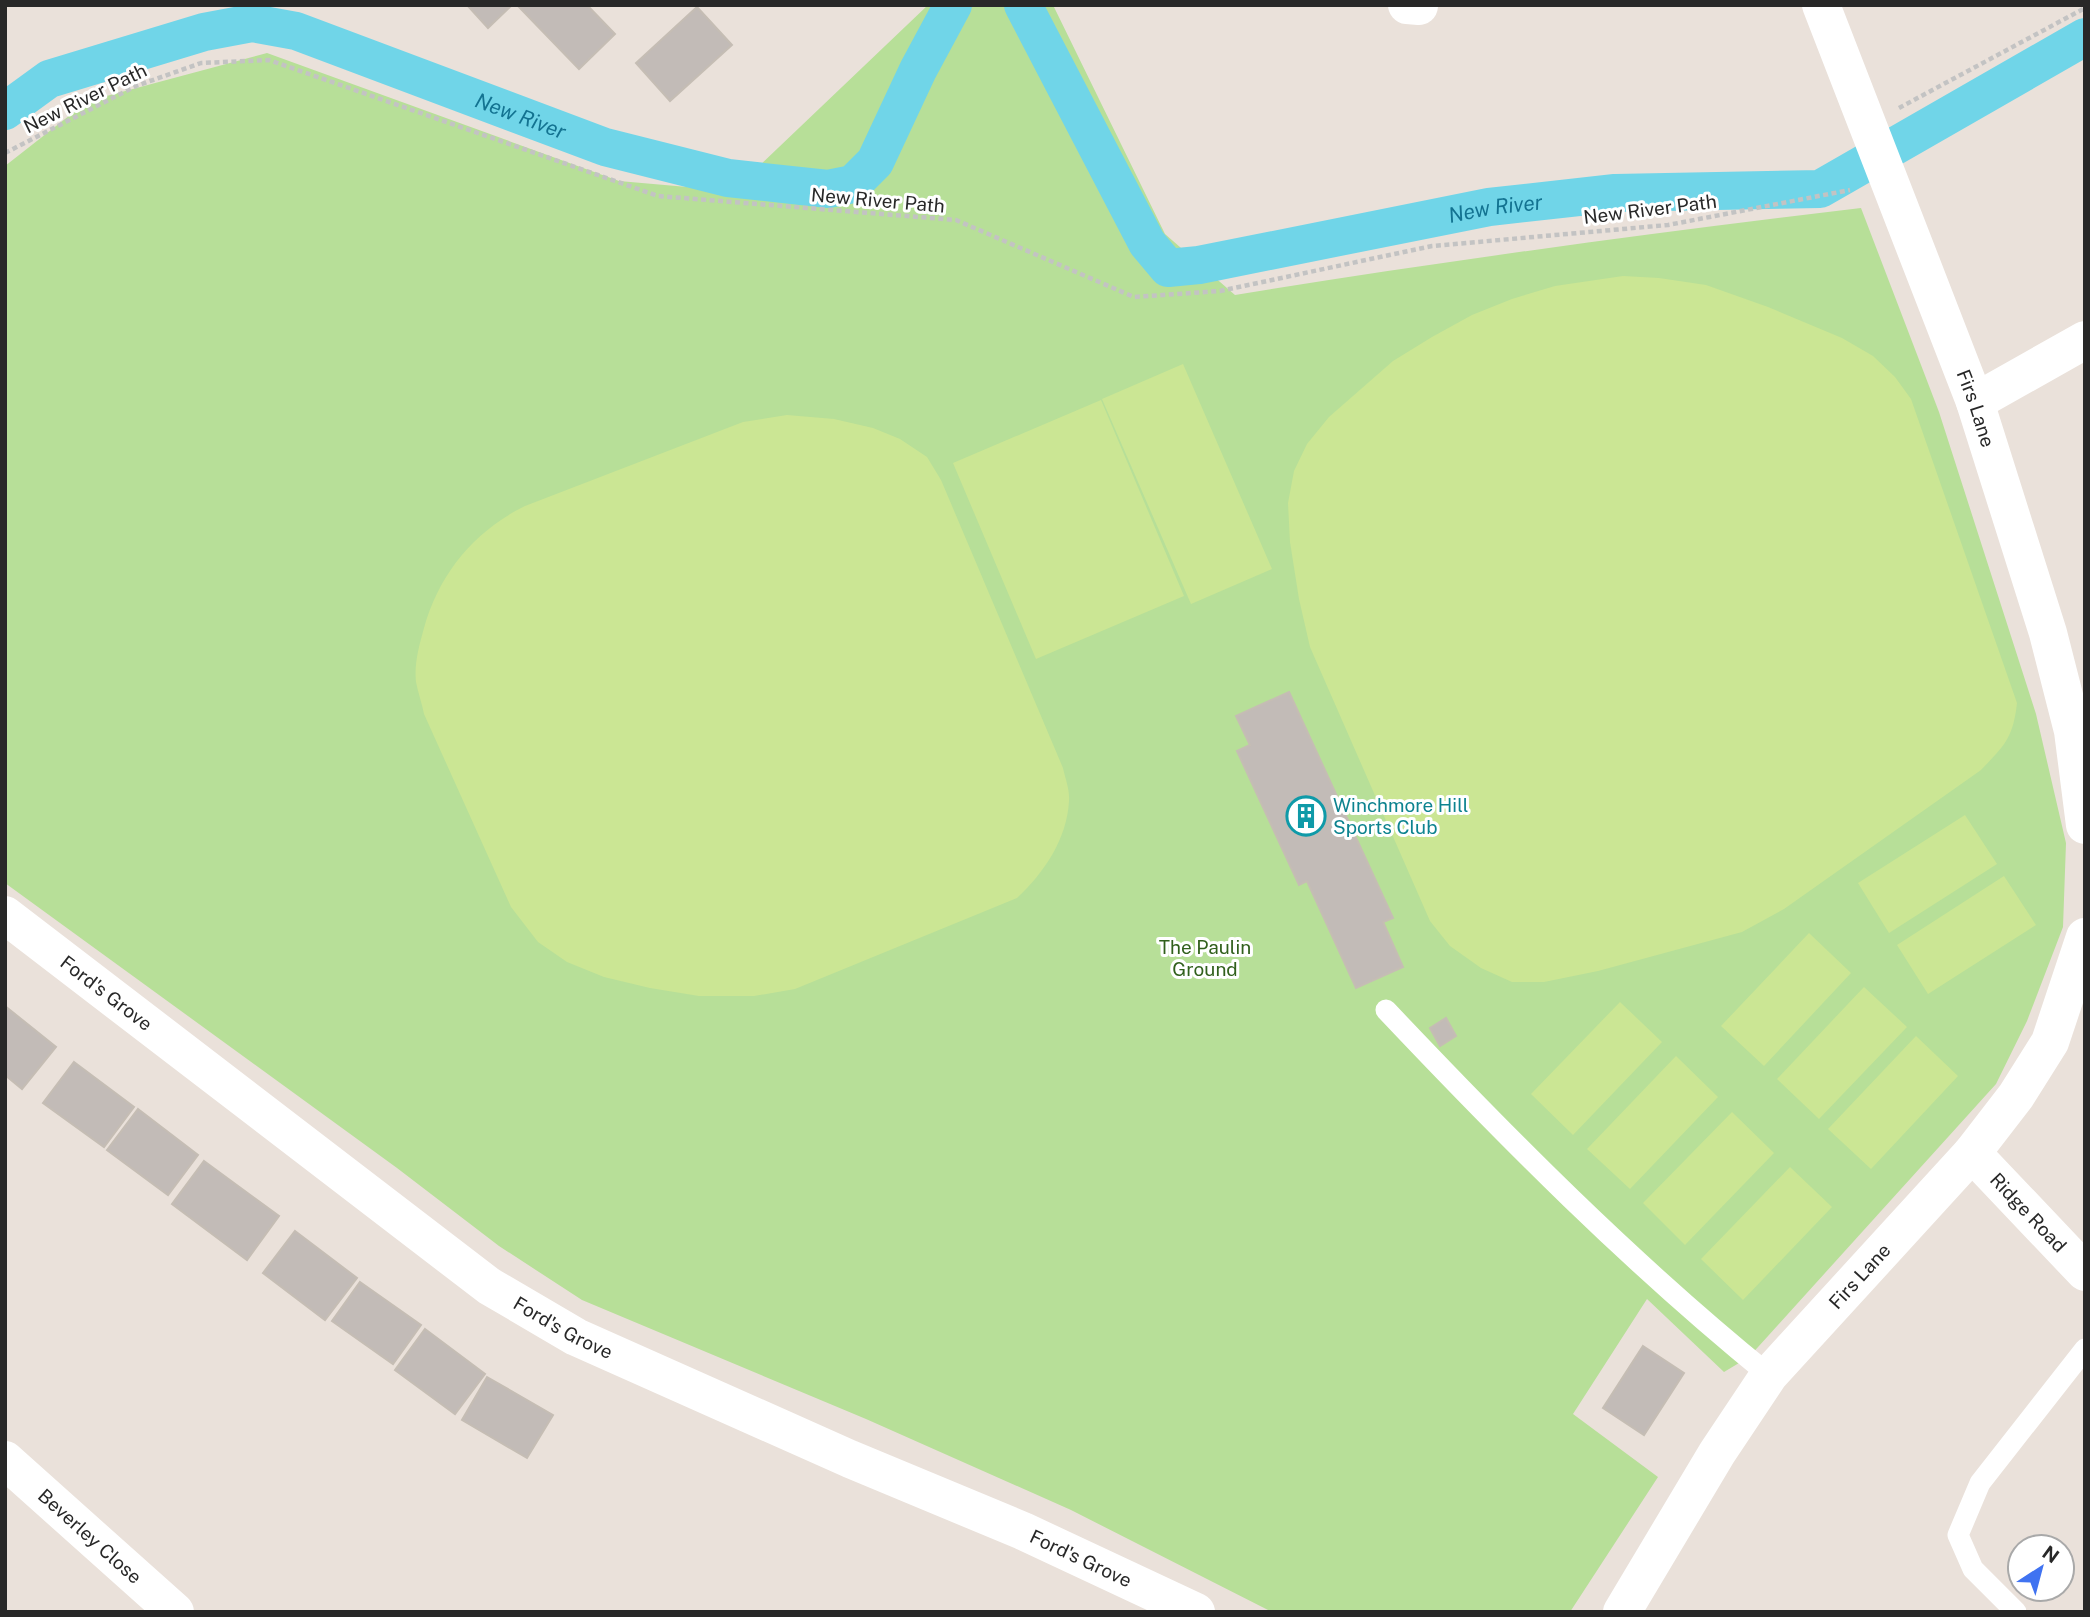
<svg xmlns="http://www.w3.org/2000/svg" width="2090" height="1617" font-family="'Public Sans',sans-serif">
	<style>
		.green { fill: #b7df98 }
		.pitch { fill: #cbe694 }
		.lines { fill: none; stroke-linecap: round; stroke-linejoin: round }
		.canal { stroke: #70d5e8; stroke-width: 38 }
		.building { fill: #c2bbb7; stroke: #c5bdb4; stroke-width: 2 }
		.path { stroke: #c3c3c3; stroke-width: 4.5; stroke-dasharray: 5 3.5; stroke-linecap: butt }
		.service { stroke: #fff; stroke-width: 21 }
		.minor { stroke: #fff; stroke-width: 38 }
		.tertiary { stroke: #fff; stroke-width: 38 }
		.labels { text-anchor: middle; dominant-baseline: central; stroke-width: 6; stroke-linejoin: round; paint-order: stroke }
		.street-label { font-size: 19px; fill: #282828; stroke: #fff }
		.culture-label { font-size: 19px; fill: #0d838f; stroke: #fff; text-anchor: start }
		.park-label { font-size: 19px; fill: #31601c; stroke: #fff }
		.water-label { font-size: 21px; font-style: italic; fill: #137391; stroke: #fff }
	</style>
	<rect width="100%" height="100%" fill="#eae1da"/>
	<!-- green -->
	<path class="green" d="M928 5H1053L1165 234 1235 295C1443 261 1652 233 1861 208L1939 412 2036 714 2066 843 2063 927 2027 1021 1996 1084 1749 1357 1724 1372 1647 1299 1573 1414 1658 1477 1570 1612H1272L1071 1510 866 1419 582 1300 499 1246 397 1168 5 883V166L88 101 267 53 619 181 733 191Z"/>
	<!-- pitch -->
	<path class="pitch" d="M1623 276 1659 278 1706 285 1768 307 1842 338 1873 356 1895 377 1911 399 2017 703C2013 738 2005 745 1981 770L1784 909 1742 932 1598 971 1544 982H1512L1481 968 1450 946 1430 921 1310 647 1299 599 1290 542 1288 503 1294 471 1307 444 1329 417 1393 361 1432 337 1472 315 1512 299 1555 286Z
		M1183 364 1272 569 1191 604 1102 399Z
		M1101 400 1184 596 1036 659 953 463Z
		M787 415 834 419 873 428 900 439 927 457 941 480 1063 768C1065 778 1070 790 1069 801 1067 839 1044 873 1017 898L795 989 754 996H699L650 988 604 977 567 962 538 942 511 907 424 714C422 703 418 693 416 682 414 664 419 646 424 628 439 574 474 531 525 506L743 422Z
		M1965 815 1997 864 1889 933 1858 883Z
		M2004 876 2036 925 1928 994 1897 945Z
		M1809 933 1851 973 1764 1066 1721 1026Z
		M1864 987 1907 1027 1819 1119 1777 1079Z
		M1620 1002 1662 1042 1573 1135 1531 1094Z
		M1916 1036 1958 1076 1871 1169 1828 1129Z
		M1676 1056 1718 1097 1630 1189 1587 1149Z
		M1732 1112 1774 1153 1685 1245 1643 1203Z
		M1790 1167 1832 1207 1743 1300 1701 1259Z"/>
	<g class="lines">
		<!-- canal -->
		<g class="canal">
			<path id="s1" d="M1023 5 1147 243 1168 268 1199 265 1489 207 1615 193 1820 189 2085 37"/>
			<path id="s2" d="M5 111 49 79 204 32 252 23 296 31 605 147 728 178 828 189 853 184 875 162 918 70 953 5"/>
		</g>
	</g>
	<!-- building -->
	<path class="building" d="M467 5H512L488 28Z
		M521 5H587L615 34 579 69 519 7Z
		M697 7 732 45 670 101 636 63Z
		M1289 692 1393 918 1383 922 1403 967 1356 988 1307 881 1299 885 1237 751 1250 745 1236 716Z
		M5 1006 56 1047 22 1089 5 1075Z
		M1446 1018 1456 1036 1440 1046 1430 1028Z
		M74 1062 134 1107 104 1147 43 1103Z
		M138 1109 198 1155 168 1195 107 1150Z
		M204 1161 279 1216 247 1260 172 1204Z
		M295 1231 357 1278 325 1320 263 1273Z
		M360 1282 421 1325 393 1364 332 1321Z
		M425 1329 485 1374 455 1414 395 1370Z
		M1643 1346 1684 1373 1644 1435 1603 1408Z
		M487 1377 553 1415 527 1458 462 1420Z"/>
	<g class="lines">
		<!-- path -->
		<path class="path" d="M1899 108 2085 8
			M5 153 136 86 201 63 269 60 658 196 956 220 1134 297 1220 291 1432 246 1668 225 1850 190"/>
		<!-- service -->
		<path class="service" d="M1386 1010C1507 1138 1632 1264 1769 1375
			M2016 1612 1973 1569 1958 1535 1980 1483 2085 1349"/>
		<!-- minor -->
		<g class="minor">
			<path d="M1407 5 1419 6"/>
			<path d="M1975 402 2085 340"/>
			<path id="s3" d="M1972 1153 2085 1272"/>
			<path id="s4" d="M5 1460 175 1612"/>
		</g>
		<!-- tertiary -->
		<g class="tertiary">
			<path id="s5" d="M1821 5 1975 402 2048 633 2073 731 2085 825"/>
			<path id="s6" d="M5 915 489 1286 576 1337 850 1459 1023 1531 1196 1612"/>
			<path id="s7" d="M1622 1612 1717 1453 1769 1375 1972 1153 2016 1096 2050 1042 2085 937"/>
		</g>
	</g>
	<!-- icons -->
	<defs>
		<g id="building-ring" transform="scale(2.0125)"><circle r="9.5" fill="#fff" stroke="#0f9aa8" stroke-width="1.5"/><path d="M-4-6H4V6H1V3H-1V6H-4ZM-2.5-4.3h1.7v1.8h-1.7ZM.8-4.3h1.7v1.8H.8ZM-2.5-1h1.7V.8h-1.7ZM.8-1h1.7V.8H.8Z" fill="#0f9aa8"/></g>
	</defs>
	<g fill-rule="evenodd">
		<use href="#building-ring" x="1306" y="816"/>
	</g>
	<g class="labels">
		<!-- street labels -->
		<g class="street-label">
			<text transform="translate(85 98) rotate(-26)">New River Path</text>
			<text transform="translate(878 200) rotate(5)">New River Path</text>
			<text transform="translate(1650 209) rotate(-7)">New River Path</text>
			<text stroke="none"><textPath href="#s5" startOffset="432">Firs Lane</textPath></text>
			<text stroke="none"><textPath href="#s6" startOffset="128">Ford's Grove</textPath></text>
			<text stroke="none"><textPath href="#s3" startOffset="82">Ridge Road</textPath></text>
			<text stroke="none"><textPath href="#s7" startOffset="413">Firs Lane</textPath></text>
			<text stroke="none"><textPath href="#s6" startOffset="695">Ford's Grove</textPath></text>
			<text stroke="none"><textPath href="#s4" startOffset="114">Beverley Close</textPath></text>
			<text stroke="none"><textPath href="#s6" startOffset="1262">Ford's Grove</textPath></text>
		</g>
		<!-- culture labels -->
		<g class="culture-label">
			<text x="1333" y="805">Winchmore Hill<tspan x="1333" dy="22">Sports Club</tspan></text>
		</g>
		<!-- park labels -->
		<g class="park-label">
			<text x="1205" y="947">The Paulin<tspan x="1205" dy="22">Ground</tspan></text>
		</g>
		<!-- water labels -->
		<g class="water-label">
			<text stroke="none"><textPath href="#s2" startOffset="550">New River</textPath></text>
			<text stroke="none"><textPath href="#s1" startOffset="634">New River</textPath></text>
		</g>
	</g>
	<!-- border -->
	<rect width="2090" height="1617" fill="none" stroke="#282828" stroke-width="14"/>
	<!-- north arrow -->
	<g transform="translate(2041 1568) rotate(36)"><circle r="33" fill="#ffffff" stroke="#a9a9a9" stroke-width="2"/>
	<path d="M0-5L12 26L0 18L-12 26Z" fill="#4073f1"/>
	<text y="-10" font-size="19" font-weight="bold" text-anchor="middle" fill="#282828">N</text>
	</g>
</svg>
